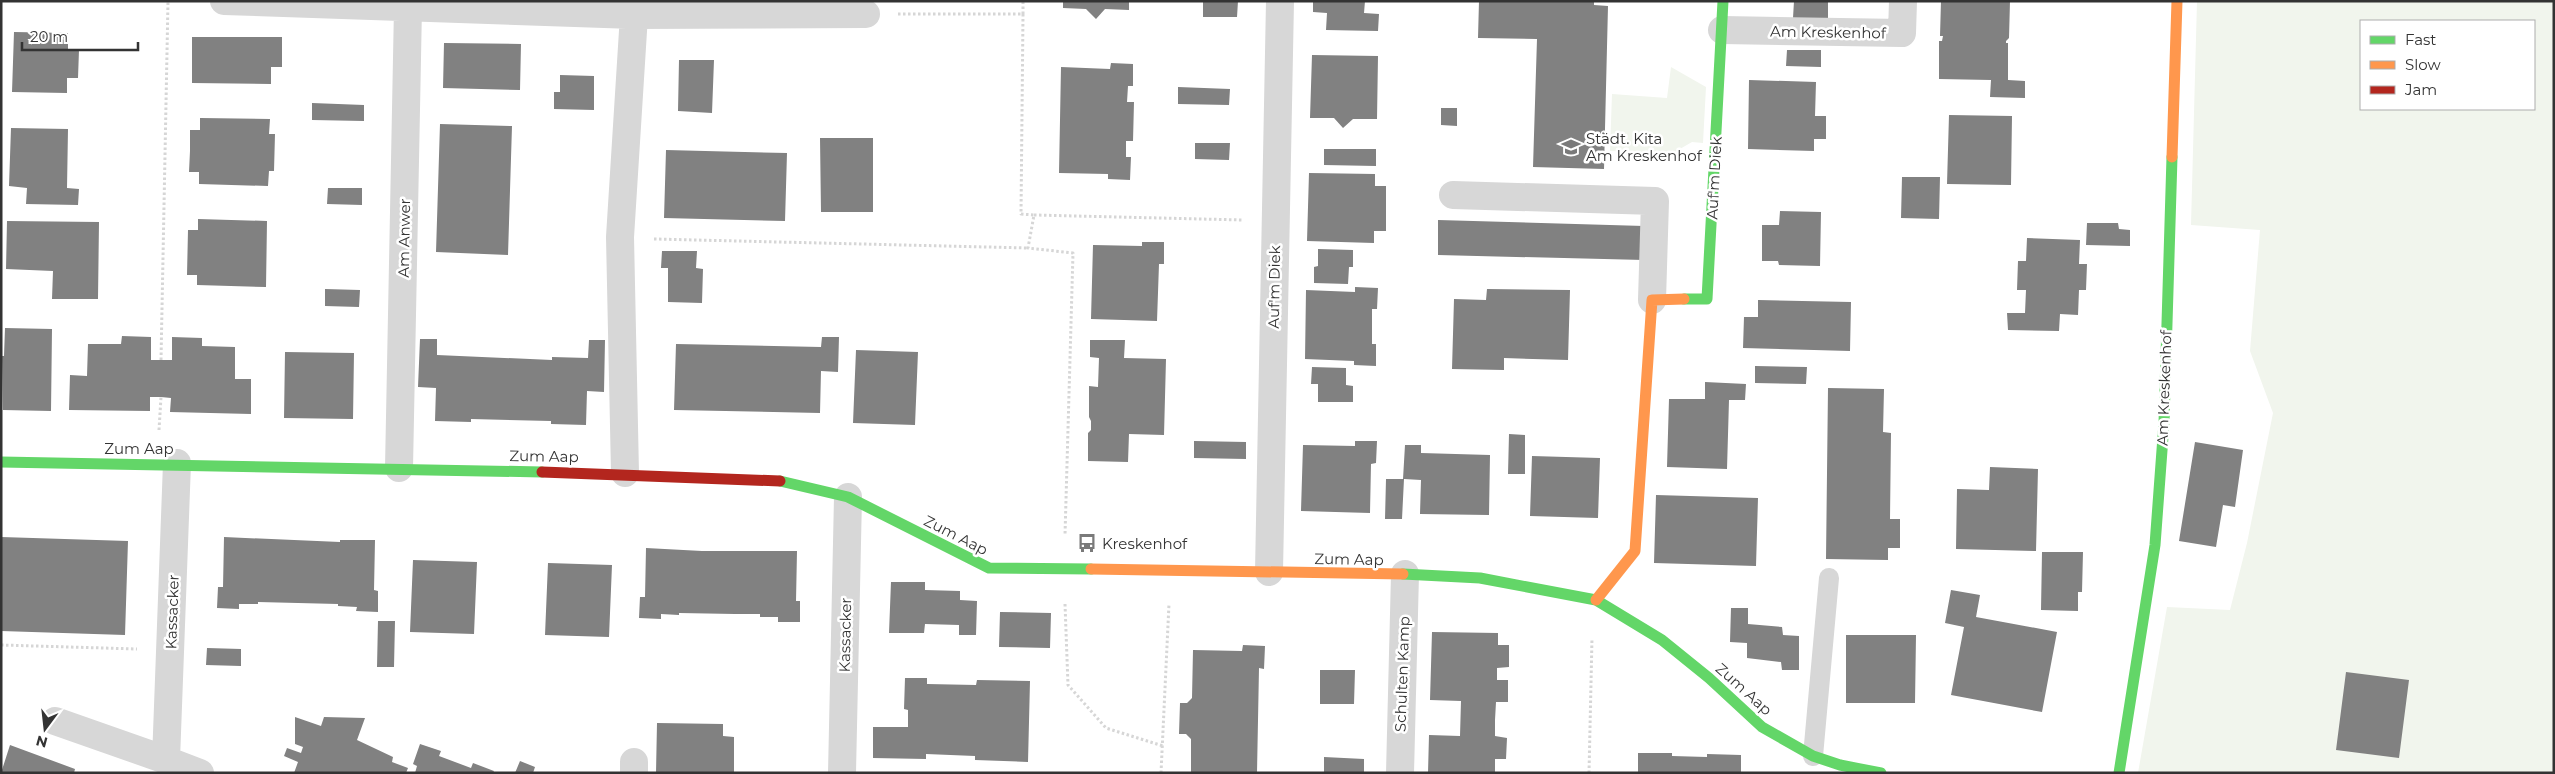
<svg xmlns="http://www.w3.org/2000/svg" width="2555" height="774" font-family="Montserrat,sans-serif">
	<style>
		.green { fill: #f1f5ed; fill-rule: evenodd }
		.building { fill: #818181 }
		.lines { fill: none; stroke-linecap: round; stroke-linejoin: round }
		.path { stroke: #d6d6d6; stroke-width: 3; stroke-dasharray: 2.5 2.5; stroke-linecap: butt }
		.lane { stroke: #d7d7d7; stroke-width: 20 }
		.street { stroke: #d7d7d7; stroke-width: 28 }
		.fast { stroke: #63d668; stroke-width: 11 }
		.slow { stroke: #ff974d; stroke-width: 11 }
		.jam { stroke: #b3261e; stroke-width: 11 }
		.labels { text-anchor: middle; dominant-baseline: central; stroke-width: 5; stroke-linejoin: round; paint-order: stroke }
		.street-label { font-size: 15px; fill: #333; stroke: #fff }
		.poi-label { font-size: 15px; fill: #333; stroke: #fff; text-anchor: start }
	</style>
	<rect width="100%" height="100%" fill="#fff"/>
	<!-- green -->
	<path class="green" d="M2197 1H2554V773H2138L2167 607 2230 610 2247 543 2273 413 2250 351 2260 230 2191 225ZM2361 21H2534V109H2361Z
		M1671 67 1706 87 1703 143 1692 142 1673 153 1610 151 1612 94 1667 98Z"/>
	<!-- building -->
	<path class="building" d="M1063 1H1129V10L1105 9 1096 19 1086 9 1063 8Z
		M1203 1H1238L1237 17H1203Z
		M1313 1H1365L1364 13 1379 14 1378 31 1326 30 1327 13 1313 12Z
		M1479 1H1594V5L1608 6 1604 169 1533 167 1537 39 1478 38Z
		M1794 1 1828 2V18H1793Z
		M1941 1H2010L2009 38 2006 41V43H2008V80L2025 81V98L1990 97 1991 80 1939 79V41H1942L1943 36H1940Z
		M14 32 68 33V49L79 50 78 78H67V93L12 92Z
		M192 37H282V67H271V84L192 83Z
		M444 43 521 44 520 90 443 88Z
		M1787 50H1821V67L1786 66Z
		M1312 55 1378 56 1377 119H1353L1343 128 1334 118H1310Z
		M679 60H714L712 113 678 111Z
		M1111 63 1133 64V86H1128L1127 102H1134L1133 141H1126V157H1131L1130 180 1108 179V174L1059 173 1061 67 1110 69Z
		M560 75 594 76V110L554 109V92H560Z
		M1749 80 1816 82 1815 116H1826V139H1814V151L1748 149Z
		M1178 87 1230 89 1229 105 1178 104Z
		M312 103 364 105V121L312 120Z
		M1441 108H1457V126L1441 125Z
		M1949 115 2012 116 2011 185 1947 184Z
		M200 118 270 119 269 134H275L274 171H269L268 186 199 184V172H189L190 151V130H200Z
		M440 124 512 126 508 255 436 252Z
		M11 128 68 129 67 188 79 189 78 205 26 204 27 188 9 186Z
		M820 138H873V212H821Z
		M1195 143H1230L1229 160 1195 159Z
		M1324 149H1376V166L1324 165Z
		M666 150 787 153 785 221 664 218Z
		M1309 173 1375 174V186H1386V231H1374V243L1307 241Z
		M1902 177H1940L1939 219 1901 218Z
		M328 188H362V205L327 204Z
		M1780 211 1821 212 1820 266 1779 265 1778 261H1762V225H1779Z
		M198 219 267 221 266 287 197 285V275H187L188 230H198Z
		M1438 220 1644 226V260L1438 255Z
		M7 221 99 222 98 299H52L53 271 6 269Z
		M2087 223H2118L2119 229 2130 230V246L2086 245Z
		M2027 238 2080 240 2079 264H2087L2086 290H2079L2078 315 2060 314 2059 331 2008 330 2007 313H2025L2026 290H2017L2018 261H2026Z
		M1142 242H1164V264H1159L1157 321 1091 319 1093 245 1142 246Z
		M1318 249 1353 250V267H1349L1348 284 1314 283V267L1318 266Z
		M662 251H697L696 268 703 269 702 303 668 302V268H661Z
		M1355 287 1378 288 1377 309H1372V344H1376V366L1354 365V361L1305 359 1306 290 1355 292Z
		M325 289 360 290 359 307 325 306Z
		M1487 289 1570 290 1568 360 1504 358V370L1452 369 1454 299 1486 300Z
		M1758 300 1851 302 1850 351 1743 348 1744 317H1758Z
		M5 328 52 329 51 411 3 410 2 356H4Z
		M122 336 151 337V360H172V337L202 338V346L235 347V379H251V414L170 412 171 398 161 397H150V411L69 410 70 375 87 376 88 344H121Z
		M822 337H839L838 372 821 371 820 413 674 410 676 344 821 347Z
		M420 339H437V355L552 360V357L588 358 589 340H605L604 392 587 391 586 425 551 424V421L471 419V422L435 421 436 388 418 387Z
		M1090 340H1125L1124 358 1166 359 1164 435 1129 434 1128 462 1088 461V433L1091 430V421L1089 417V386L1098 387 1099 358 1090 357Z
		M856 350 918 352 915 425 853 423Z
		M285 352 354 353 353 419 284 418Z
		M1755 366 1807 367 1806 384 1755 383Z
		M1312 367 1346 368V385L1353 386V402H1318V384H1311Z
		M1705 382 1746 384 1745 400H1729L1727 469 1667 467 1669 399H1705Z
		M1828 388 1884 389 1883 432 1891 433 1890 519H1900V548H1888V560L1826 559Z
		M1509 434 1525 435V474H1508Z
		M1194 441 1246 442V459L1194 458Z
		M1355 441H1377L1376 463 1371 464 1370 513 1301 511 1303 445 1355 446Z
		M2195 442 2243 450 2235 507 2223 505 2216 547 2179 541Z
		M1405 445H1421V453L1490 455 1489 515 1420 514 1421 480 1404 479 1402 519H1385L1386 479H1403Z
		M1532 456 1600 458 1598 518 1530 516Z
		M1990 467 2038 469 2036 551 1956 549 1957 489 1989 490Z
		M1656 495 1758 498 1756 566 1654 563Z
		M1 537 128 541 125 635 1 631Z
		M224 537 340 542V540H375L374 590 378 591V612L356 611 357 607 338 606V604L258 602V604H239V609L217 608 218 587H223Z
		M646 548 702 551H797L796 601H800V622H778V617H760V614H735L679 613V615L661 614V619L639 618 640 597H645Z
		M2042 552H2083L2082 592H2078V611L2041 610Z
		M413 560 477 562 474 634 410 632Z
		M548 563 612 565 609 637 545 635Z
		M891 582H925V590L960 591V600L977 601 976 635H959V625L925 624 924 633H889Z
		M1951 590 1980 595 1976 617 2057 632 2042 712 1951 695 1964 627 1945 623Z
		M1731 608H1748V624L1782 627 1783 635 1799 636V670H1782L1781 662 1747 658V643L1730 642Z
		M1000 612 1051 613 1050 648 999 647Z
		M378 621H395L394 667H377Z
		M1432 632 1498 633V645H1509V667L1497 668V680H1508V702H1496L1495 720V736L1507 738 1506 759H1495V773H1428L1429 735 1460 736 1461 701 1430 700Z
		M1846 635H1916L1915 703H1846Z
		M1243 645 1265 646 1264 669 1259 668 1257 773H1191V739L1186 734H1179L1180 703H1187L1192 698 1193 650 1242 651Z
		M207 648 241 649V666L206 665Z
		M1320 670H1355L1354 704H1320Z
		M2346 672 2409 680 2399 758 2336 750Z
		M905 678H927V684L976 685 977 680 1030 681 1028 762 975 760V756L926 754V759L873 758V727H908V710L904 709Z
		M295 717 321 726 324 717 365 718 357 740 393 757 392 762 408 768 406 773H294L298 762 284 756 287 748 301 753 303 747 295 744Z
		M657 723 723 724V736L734 737V773H656Z
		M420 744 441 751 439 756 471 768 473 763 494 771 493 773H415L417 766 413 764Z
		M10 745 75 769 74 773H1Z
		M1638 753H1672V756L1707 757V754L1741 755V773H1638Z
		M1324 757 1364 759V773H1324Z
		M520 761 535 767 533 773H515Z"/>
	<g class="lines">
		<!-- path -->
		<path class="path" d="M898 14H1023L1021 214 1034 215 1028 248 1073 253 1065 535
			M1023 14V1
			M1034 215 1243 220
			M654 239 1028 248
			M161 360 168 1
			M159 430 161 397
			M1065 604 1068 685 1106 728 1163 746
			M1 645 137 649
			M1161 773 1169 604
			M1589 773 1592 638"/>
		<!-- lane -->
		<path class="lane" d="M1813 756 1829 578"/>
		<!-- street -->
		<path class="street" d="M224 1 634 15 866 14
			M1722 30 1902 33 1903 1
			M1453 195 1655 201 1652 300
			M177 463 166 760 200 773
			M399 468 408 7
			M625 473 620 237 634 15 632 1
			M1269 572 1280 1
			M55 721 166 760
			M634 773V762
			M842 773 848 497
			M1400 773 1405 574"/>
		<!-- fast -->
		<path class="fast" d="M1684 299H1707L1723 1
			M1 462 542 472
			M780 481 848 497 989 568 1091 569
			M1403 574 1480 578 1596 600 1662 640 1709 678 1762 727 1813 756 1840 765 1881 773
			M2119 773 2155 545 2164 423 2172 157"/>
		<!-- slow -->
		<path class="slow" d="M2172 157 2177 1
			M1091 569 1403 574
			M1596 600 1635 551 1652 300 1684 299"/>
		<!-- jam -->
		<path class="jam" d="M542 472 780 481"/>
	</g>
	<!-- icons -->
	<defs>
		<g id="school-bare" transform="scale(1.5)"><path d="M0-5L7-2L0 1L-7-2ZM-4 1L0 2.5L4 1V4Q0 6-4 4Z" fill="#7a7a7a" stroke="#fff" stroke-width="2.5" paint-order="stroke"/></g>
		<g id="bus-bare" transform="scale(1.5)"><path d="M-5-6H5V4H4V6H2V4H-2V6H-4V4H-5ZM-3.5-4V0h7V-4ZM-3.5 1.2v1.5H-2V1.2ZM2 1.2v1.5H3.5V1.2Z" fill="#7a7a7a" stroke="#fff" stroke-width="2.5" paint-order="stroke"/></g>
	</defs>
	<g fill-rule="evenodd">
		<use href="#school-bare" x="1571" y="147"/>
		<use href="#bus-bare" x="1087" y="543"/>
	</g>
	<g class="labels">
		<!-- street labels -->
		<g class="street-label">
			<text transform="translate(1828 32) rotate(1)">Am Kreskenhof</text>
			<text transform="translate(1714 178) rotate(-87)">Auf'm Diek</text>
			<text transform="translate(404 238) rotate(-89)">Am Anwer</text>
			<text transform="translate(1274 287) rotate(-89)">Auf'm Diek</text>
			<text transform="translate(2164 388) rotate(-88)">Am Kreskenhof</text>
			<text x="139" y="448">Zum Aap</text>
			<text transform="translate(544 456) rotate(1)">Zum Aap</text>
			<text transform="translate(956 535) rotate(27)">Zum Aap</text>
			<text transform="translate(1349 559) rotate(1)">Zum Aap</text>
			<text transform="translate(172 612) rotate(-88)">Kassacker</text>
			<text transform="translate(845 635) rotate(-89)">Kassacker</text>
			<text transform="translate(1402 674) rotate(-88)">Schulten Kamp</text>
			<text transform="translate(1744 689) rotate(42)">Zum Aap</text>
		</g>
		<!-- poi labels -->
		<g class="poi-label">
			<text x="1586" y="138">Städt. Kita<tspan x="1586" dy="17">Am Kreskenhof</tspan></text>
			<text x="1102" y="543">Kreskenhof</text>
		</g>
	</g>
	<!-- border -->
	<rect width="2555" height="774" fill="none" stroke="#333333" stroke-width="5"/>
	<!-- legend -->
	<rect x="2360" y="20" width="175" height="90" fill="#ffffff" stroke="#adadad"/>
	<rect x="2370" y="36" width="25" height="8" fill="#63d668" stroke="#adadad"/>
	<text x="2405" y="45" font-size="15" fill="#333333">Fast</text>
	<rect x="2370" y="61" width="25" height="8" fill="#ff974d" stroke="#adadad"/>
	<text x="2405" y="70" font-size="15" fill="#333333">Slow</text>
	<rect x="2370" y="86" width="25" height="8" fill="#b3261e" stroke="#adadad"/>
	<text x="2405" y="95" font-size="15" fill="#333333">Jam</text>
	<!-- north arrow -->
	<g transform="translate(45 729) rotate(195)" stroke="#ffffff" stroke-width="4" paint-order="stroke">
	<path d="M0-4L9 19L0 12L-9 19Z" fill="#333333"/>
	<text y="-8" font-size="14" font-weight="bold" text-anchor="middle" fill="#333333">N</text>
	</g>
	<!-- scale -->
	<path d="M22 42v8h116v-8" fill="none" stroke="#333333" stroke-width="2.5"/>
	<text x="30" y="42" font-size="15" fill="#333333" stroke="#ffffff" stroke-width="4" paint-order="stroke">20 m</text>
</svg>
